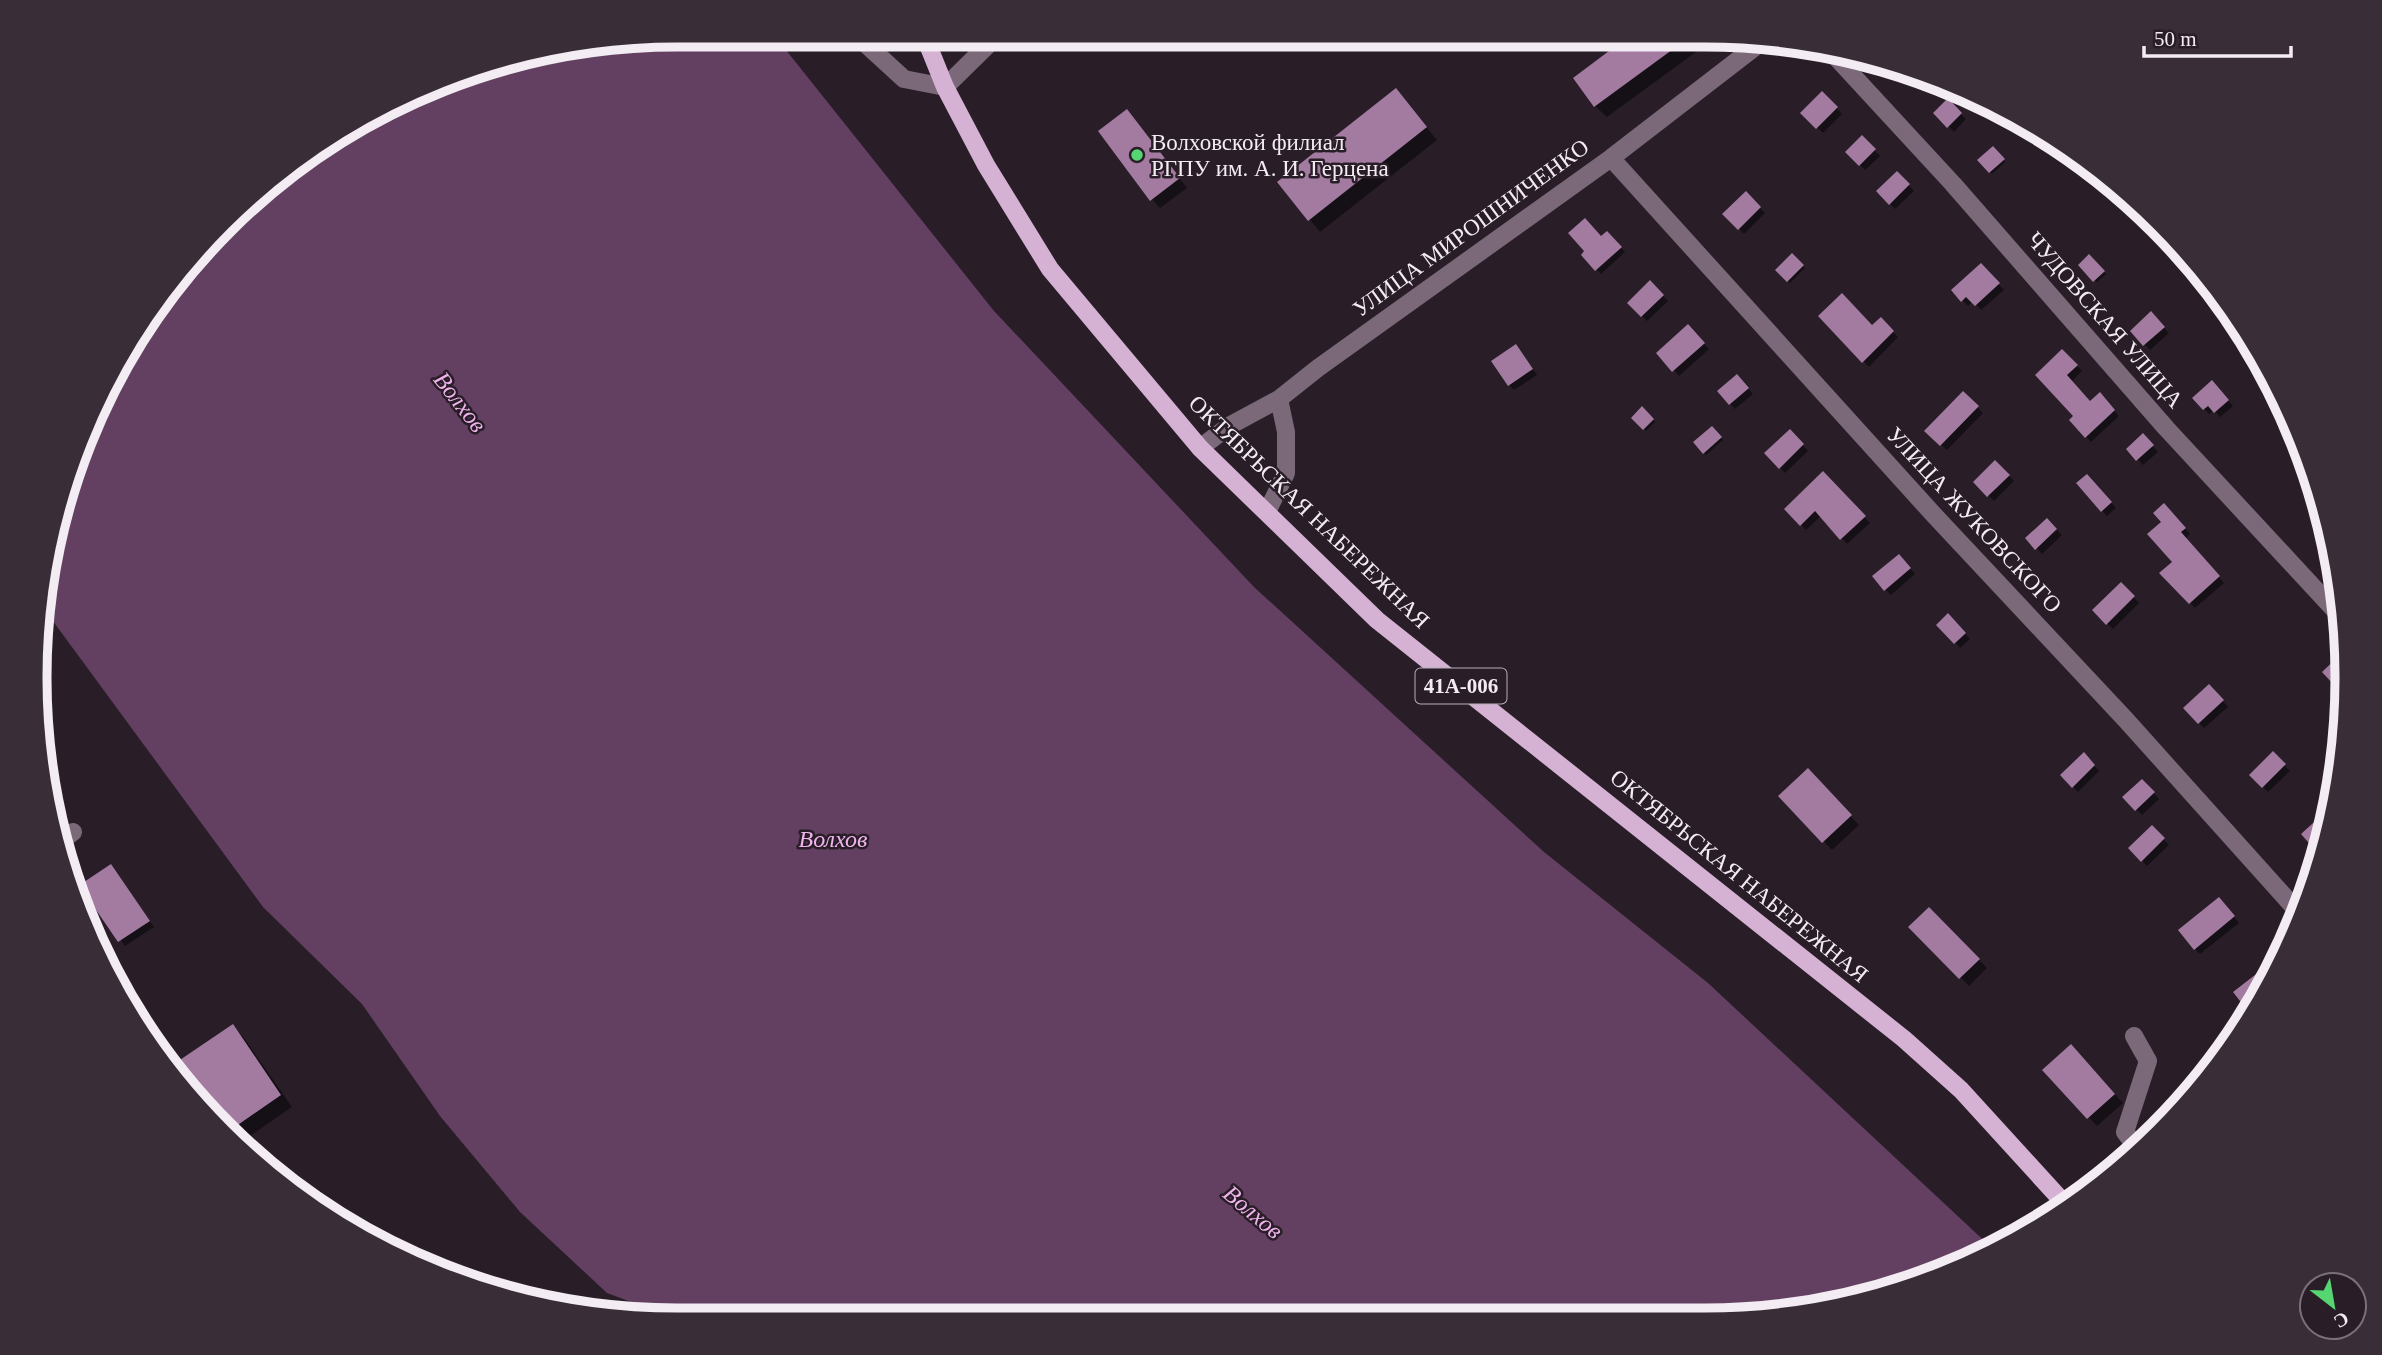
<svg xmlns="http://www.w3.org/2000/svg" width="2382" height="1355" font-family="'Times New Roman',serif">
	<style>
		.water { fill: #633f62 }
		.shadow { fill: #0007 }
		.building { fill: #a37ba1 }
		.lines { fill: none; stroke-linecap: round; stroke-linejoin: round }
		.minor { stroke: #7b697a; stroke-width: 18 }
		.major { stroke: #d5b1d3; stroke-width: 18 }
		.poi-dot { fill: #55d672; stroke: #291e28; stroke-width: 2.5 }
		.labels { text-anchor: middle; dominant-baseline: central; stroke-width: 5; stroke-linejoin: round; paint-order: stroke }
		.shield { fill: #291e28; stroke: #b6aeb6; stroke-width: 2 }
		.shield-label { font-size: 21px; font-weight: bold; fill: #f3ecf3 }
		.poi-label { font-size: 23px; fill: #f3ecf3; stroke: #291e28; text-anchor: start }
		.street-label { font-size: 23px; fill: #f3ecf3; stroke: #291e28 }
		.water-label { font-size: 24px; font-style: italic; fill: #f0b4ed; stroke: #291e28 }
		.rim { fill: none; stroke: #f3ecf3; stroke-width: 9 }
	</style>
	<rect width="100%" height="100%" fill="#291e28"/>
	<!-- water -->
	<path class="water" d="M678 35H774L994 311 1254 587 1544 852 1708 983 1993 1249 1911 1286 1747 1319H677L607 1293 520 1212 440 1116 362 1004 263 907 47 613 57 511 144 320 287 168 471 69Z"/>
	<!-- shadow -->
	<path class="shadow" d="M958 35H978L980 40 966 46Z
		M1632 36H1718L1607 117 1595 106Z
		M1396 90 1437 140 1320 232 1279 182Z
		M1822 93 1842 114 1823 133 1803 113Z
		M1948 101 1966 119 1954 132 1936 113Z
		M1127 111 1187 188 1160 208 1152 199Z
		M1862 138 1880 156 1865 170 1847 152Z
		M1993 148 2005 162 1992 174 1980 160Z
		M1897 173 1914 191 1895 209 1878 191Z
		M1746 194 1765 213 1744 234 1725 214Z
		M1607 233 1625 252 1601 274 1583 255Z
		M1792 255 1805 268 1790 283 1777 270Z
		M2089 257 2106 274 2097 282 2080 265Z
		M1980 265 2004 290 1981 310 1973 301 1968 306 1953 290Z
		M1650 282 1668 301 1647 321 1629 303Z
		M2151 314 2169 333 2150 350 2132 331Z
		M1821 316 1873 328 1881 320 1898 337 1869 367Z
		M1693 332 1709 349 1679 376 1658 353Z
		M2062 351 2082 371 2071 382 2090 403 2100 395 2119 416 2091 442 2071 420 2076 416 2037 375Z
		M1521 352 1537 375 1514 390 1509 385Z
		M1737 376 1753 394 1735 409 1719 392Z
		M2217 387 2233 406 2220 417 2214 410 2209 414 2194 398Z
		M1963 393 1983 413 1947 450 1926 431Z
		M1642 409 1655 422 1646 431 1633 418Z
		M1712 428 1723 440 1706 455 1695 442Z
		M1790 431 1808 451 1785 473 1767 454Z
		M2143 436 2158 452 2143 465 2128 449Z
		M1995 462 2014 481 1994 501 1975 482Z
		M1823 473 1870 523 1847 544 1821 516 1806 530 1786 509Z
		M2093 481 2116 508 2107 516 2102 511Z
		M2170 511 2190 534 2185 539 2224 583 2195 608 2162 573 2175 562 2164 522Z
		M2047 520 2062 535 2042 554 2028 538Z
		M1904 561 1915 574 1891 595 1885 589Z
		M2121 584 2139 603 2113 629 2094 610Z
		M1948 616 1970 639 1960 648 1939 625Z
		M2209 686 2228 707 2204 728 2185 708Z
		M2273 754 2290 771 2268 792 2251 775Z
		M2084 755 2099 771 2078 792 2062 775Z
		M1808 771 1859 825 1832 850 1781 796Z
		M2142 781 2159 799 2142 815 2125 797Z
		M2328 813 2331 816 2320 852 2303 834Z
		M2152 827 2169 845 2147 866 2130 848Z
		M111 866 154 927 125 946 96 906 85 914 69 884 67 874 72 870 84 885Z
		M2224 904 2239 923 2200 954 2195 949Z
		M1929 909 1987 968 1969 986 1911 927Z
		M233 1026 244 1038 292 1107 244 1140 169 1070Z
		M2079 1055 2123 1103 2097 1126 2045 1070Z"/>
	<!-- building -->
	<path class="building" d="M1629 36H1691L1594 107 1573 78Z
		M1396 88 1427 127 1308 221 1277 182Z
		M1822 91 1838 107 1816 129 1800 113Z
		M1948 98 1962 113 1947 128 1933 113Z
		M1127 109 1180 178 1150 201 1098 131Z
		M1862 135 1876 149 1859 166 1845 152Z
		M1993 146 2005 159 1989 173 1977 160Z
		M1897 171 1910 184 1889 205 1876 191Z
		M1746 191 1761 207 1738 230 1722 214Z
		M1585 218 1601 236 1607 231 1622 247 1595 271 1581 255 1584 251 1568 233Z
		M1792 253 1804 265 1787 282 1775 270Z
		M2089 254 2105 271 2093 282 2078 265Z
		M1981 263 2000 283 1975 306 1966 297 1961 302 1951 290Z
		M1650 280 1664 295 1641 317 1627 303Z
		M1842 293 1872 325 1881 317 1894 331 1862 363 1818 316Z
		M2151 311 2165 327 2143 346 2130 331Z
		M1688 324 1705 343 1672 372 1656 353Z
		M1516 344 1533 369 1508 386 1491 361Z
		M2062 349 2078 365 2067 375 2090 401 2100 392 2115 410 2085 438 2069 420 2073 416 2035 375Z
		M1737 374 1749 388 1729 405 1717 391Z
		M2212 380 2229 400 2214 413 2208 406 2203 410 2192 398Z
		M1963 391 1979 406 1940 446 1924 431Z
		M1642 406 1654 419 1643 430 1631 418Z
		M1712 426 1722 437 1703 454 1693 442Z
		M1790 429 1804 444 1779 469 1764 453Z
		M2143 433 2154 445 2136 461 2126 449Z
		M1995 460 2010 475 1987 497 1973 482Z
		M1823 471 1866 516 1840 540 1815 511 1800 526 1784 509Z
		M2087 474 2112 502 2101 512 2076 483Z
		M2164 503 2186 528 2181 532 2220 576 2189 604 2159 573 2172 562 2147 534 2161 522 2153 513Z
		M2047 518 2057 529 2035 550 2025 538Z
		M1899 554 1911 568 1884 591 1872 576Z
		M2121 582 2135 596 2106 625 2092 610Z
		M1948 613 1966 633 1954 644 1936 625Z
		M2344 651 2347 677 2345 697 2322 672Z
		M2209 684 2224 700 2198 724 2183 708Z
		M2273 751 2286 764 2262 788 2249 775Z
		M2084 752 2095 765 2072 788 2060 775Z
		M1808 768 1852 815 1822 843 1778 796Z
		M2142 779 2155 792 2135 811 2122 797Z
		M2334 804 2322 843 2315 850 2301 834Z
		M2152 825 2165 838 2141 862 2128 848Z
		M111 864 150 921 118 942 90 901 82 907 72 890Z
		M2219 897 2235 916 2194 950 2178 930Z
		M1929 907 1980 959 1959 979 1908 927Z
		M2282 954 2255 1004 2247 1010 2233 992Z
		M233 1024 281 1095 232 1129 168 1068Z
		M2071 1044 2115 1094 2087 1119 2042 1070Z"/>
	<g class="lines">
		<!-- minor -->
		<path class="minor" d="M856 35 904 79 945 87 998 35
			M1833 54 1953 184 2166 428 2341 617
			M1611 158 1934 515 2126 720 2301 915
			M1200 448 1229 426 1279 399 1318 368 1611 158 1764 40
			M1267 512 1286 473V432L1279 399
			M61 841 73 832
			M2134 1036 2148 1061 2125 1132 2137 1148"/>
		<!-- major -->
		<path class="major" d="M924 35 945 87 986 165 1050 269 1200 448 1377 620 1904 1039 1961 1090 2065 1204"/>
	</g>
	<!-- markers -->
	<circle class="poi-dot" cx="1137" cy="155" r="7"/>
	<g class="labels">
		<!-- shield labels -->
		<rect class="shield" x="1415.5" y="668.5" width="91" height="35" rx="5"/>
		<g class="shield-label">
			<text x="1461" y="686">41А-006</text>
		</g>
		<!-- poi labels -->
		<g class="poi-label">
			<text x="1151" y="142">Волховской филиал<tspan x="1151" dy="26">РГПУ им. А. И. Герцена</tspan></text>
		</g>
		<!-- street labels -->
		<g class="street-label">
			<text transform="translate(1471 228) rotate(-36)">УЛИЦА МИРОШНИЧЕНКО</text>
			<text transform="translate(2105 320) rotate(49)">ЧУДОВСКАЯ УЛИЦА</text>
			<text transform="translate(1309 512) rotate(44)">ОКТЯБРЬСКАЯ НАБЕРЕЖНАЯ</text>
			<text transform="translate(1974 520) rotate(47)">УЛИЦА ЖУКОВСКОГО</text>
			<text transform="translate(1739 876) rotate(39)">ОКТЯБРЬСКАЯ НАБЕРЕЖНАЯ</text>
		</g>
		<!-- water labels -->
		<g class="water-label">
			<text transform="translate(460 402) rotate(52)">Волхов</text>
			<text x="833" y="839">Волхов</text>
			<text transform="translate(1253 1212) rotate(40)">Волхов</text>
		</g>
	</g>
	<!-- crop -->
	<path d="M0 0H2382V1355H0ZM677 47H1705A630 630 0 0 1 2335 677V678A630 630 0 0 1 1705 1308H677A630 630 0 0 1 47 678V677A630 630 0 0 1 677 47Z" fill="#392e38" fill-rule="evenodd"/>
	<path class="rim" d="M677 47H1705A630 630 0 0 1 2335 677V678A630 630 0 0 1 1705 1308H677A630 630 0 0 1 47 678V677A630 630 0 0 1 677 47Z"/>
	<!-- north arrow -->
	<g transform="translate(2333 1306) rotate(149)"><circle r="33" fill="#291e28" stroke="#7a7079" stroke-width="2"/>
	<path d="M0-5L12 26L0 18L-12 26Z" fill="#55d672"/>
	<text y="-10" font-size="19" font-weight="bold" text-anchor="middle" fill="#f3ecf3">С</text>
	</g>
	<!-- scale -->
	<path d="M2144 46v10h147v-10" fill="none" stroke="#f3ecf3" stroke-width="3.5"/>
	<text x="2154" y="46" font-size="21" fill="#f3ecf3" stroke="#291e28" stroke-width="5" paint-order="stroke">50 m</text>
</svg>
